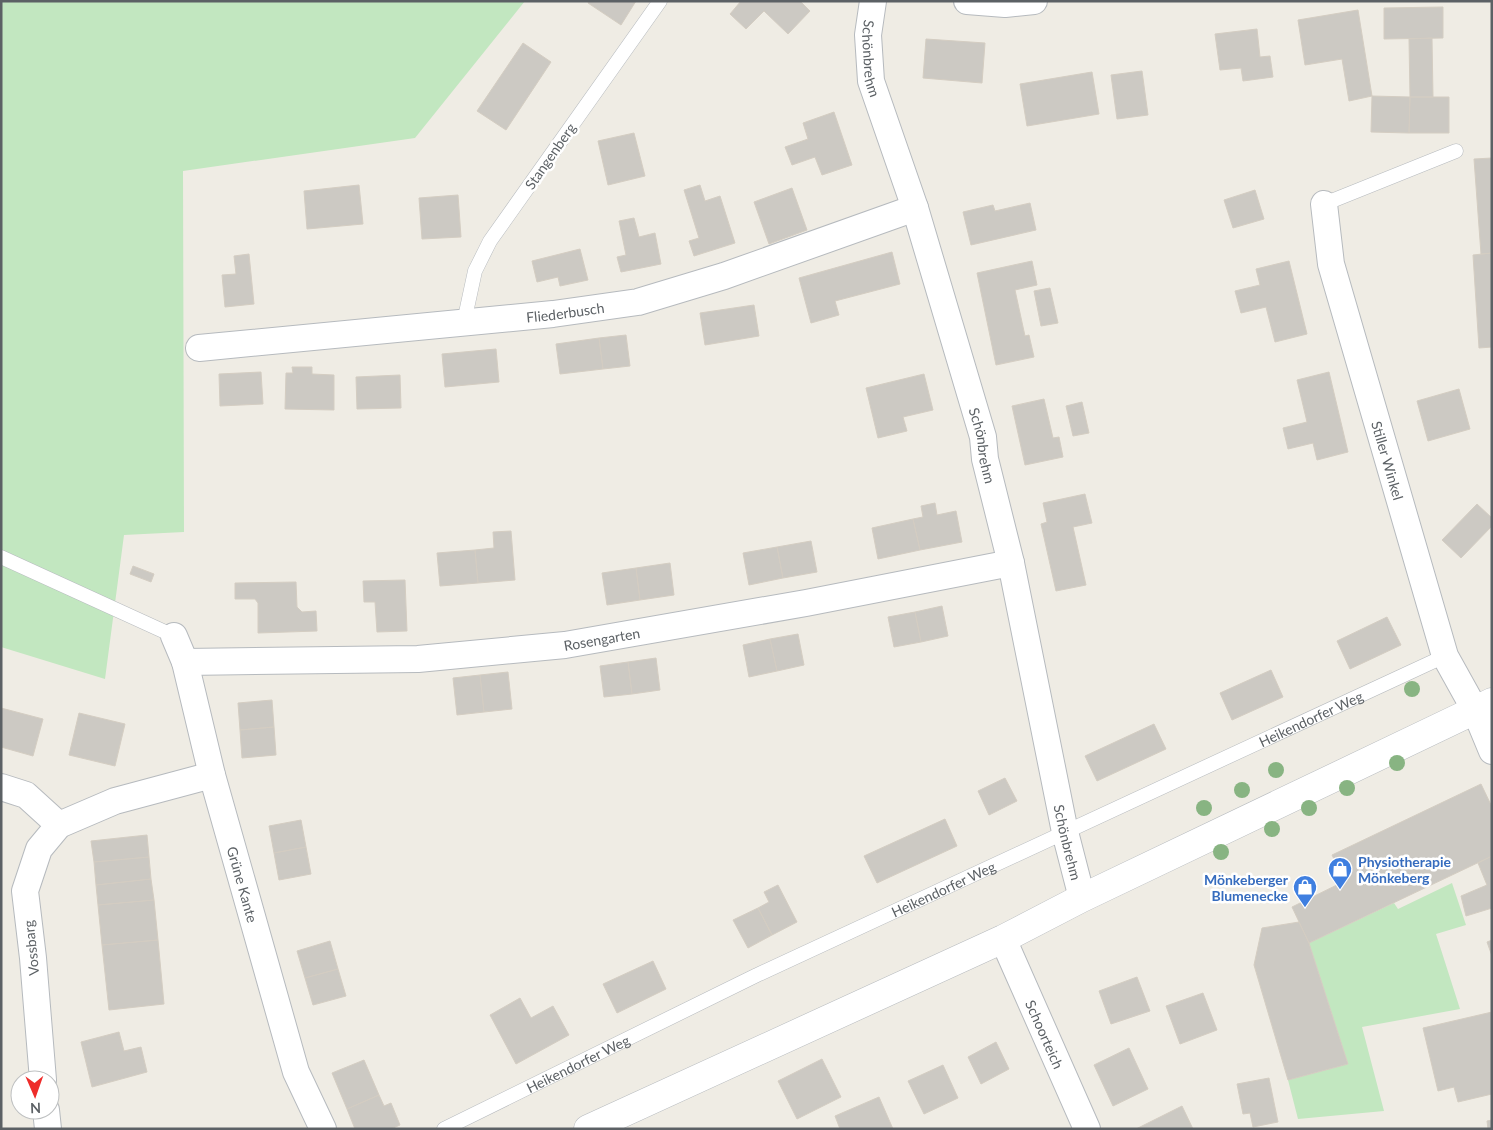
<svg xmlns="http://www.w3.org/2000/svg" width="1493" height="1130" font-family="Lato,sans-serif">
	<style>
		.green { fill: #c2e7c0 }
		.building { fill: #ccc9c3; stroke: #d4cdc2 }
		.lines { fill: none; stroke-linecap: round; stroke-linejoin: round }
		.service-casing { stroke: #b6babe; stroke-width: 15 }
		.minor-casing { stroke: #b6babe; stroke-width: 28 }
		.tertiary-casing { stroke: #b6babe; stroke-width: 29 }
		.service { stroke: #fff; stroke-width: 14 }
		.minor { stroke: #fff; stroke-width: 26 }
		.tertiary { stroke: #fff; stroke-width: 28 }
		.tree { fill: #88b482 }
		.labels { text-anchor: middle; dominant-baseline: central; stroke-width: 5; stroke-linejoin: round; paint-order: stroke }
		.street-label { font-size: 14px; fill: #5c6165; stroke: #fff }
		.shop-label { font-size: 14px; font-weight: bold; fill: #366cbe; stroke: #fff; text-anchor: start }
	</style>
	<rect width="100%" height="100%" fill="#efece4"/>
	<!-- green -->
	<path class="green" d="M1 1H525L415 138 183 171 184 532 124 535 105 679 1 647Z
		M1452 883 1466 925 1436 934 1460 1009 1362 1027 1384 1111 1298 1119 1288 1080 1348 1064 1309 943 1394 903 1398 909Z"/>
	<!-- building -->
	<path class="building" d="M589 1H636L621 25 588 3Z
		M741 1H800L810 11 788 34 764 11 746 29 730 14Z
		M1443 7V38L1384 39V8Z
		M1358 10 1372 96 1349 101 1342 59 1305 65 1298 20Z
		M1257 29 1260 57 1270 56 1273 77 1243 81 1241 68 1220 70 1215 34Z
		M1432 38 1433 97H1410L1409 39Z
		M926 39 985 43 982 83 923 78Z
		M523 43 551 62 506 130 477 111Z
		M1142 71 1148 115 1117 119 1111 75Z
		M1092 72 1099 114 1027 126 1020 84Z
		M1372 96 1410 97 1409 133 1371 132Z
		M1410 97H1449V133H1409Z
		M834 112 852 165 822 175 815 157 792 165 785 147 808 139 803 123Z
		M634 133 645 176 608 185 598 141Z
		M1492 158V253L1481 254 1474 159Z
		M359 185 363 224 307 229 304 191Z
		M700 185 705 201 720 196 735 243 694 256 689 241 699 238 684 190Z
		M792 188 807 230 769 244 754 202Z
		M1255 190 1264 219 1233 228 1224 200Z
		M458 195 461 237 422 239 419 198Z
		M1030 203 1036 230 971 245 963 212 993 205 995 211Z
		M634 218 639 237 655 233 661 264 621 272 617 257 626 255 619 221Z
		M580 249 588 280 560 286 558 277 537 282 532 261Z
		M892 252 900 284 835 301 839 315 811 323 799 278Z
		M1492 253V347L1479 348 1473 255Z
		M249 254 254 304 225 307 222 275 236 274 234 256Z
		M1032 261 1037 285 1015 290 1025 336 1029 335 1034 357 996 365 977 273Z
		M1289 261 1307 334 1275 342 1266 307 1241 313 1235 291 1260 285 1256 269Z
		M1050 288 1058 323 1041 326 1034 291Z
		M754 305 759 336 705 345 700 313Z
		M626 335 630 366 603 369 599 338Z
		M599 338 603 369 560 374 556 344Z
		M496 349 499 382 445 387 442 354Z
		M292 367H312V374L334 375V410L285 409 286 373H293Z
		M261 372 263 404 220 406 219 374Z
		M1329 372 1348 452 1317 460 1313 443 1288 449 1283 428 1307 422 1297 380Z
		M924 374 933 410 903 417 907 431 878 438 866 388Z
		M400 375 401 408 357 409 356 377Z
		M1459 389 1470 429 1428 441 1417 401Z
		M1044 399 1053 438 1059 437 1063 457 1025 465 1012 406Z
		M1082 402 1089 433 1073 436 1066 406Z
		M1085 494 1092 523 1073 527 1086 585 1056 591 1041 524 1047 522 1043 503Z
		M935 503 937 515 956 511 962 542 920 550 913 519 923 517 921 506Z
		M1477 504 1492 518V526L1461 558 1442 540Z
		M913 519 920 550 878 559 872 528Z
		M511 531 515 580 478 583 475 550 494 548 493 532Z
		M811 541 817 572 783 578 777 547Z
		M777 547 783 578 749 585 743 553Z
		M475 550 478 583 440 586 437 553Z
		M670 563 674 595 640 600 636 568Z
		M133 566 154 574 151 582 130 574Z
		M636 568 640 600 607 605 602 573Z
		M405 580 407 631 377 632 375 602H364L363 581Z
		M296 582 297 607 302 612 316 611 317 631 258 633V603L255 599H235V583Z
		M942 606 948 636 921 642 915 612Z
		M915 612 921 642 894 647 888 617Z
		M1387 617 1401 645 1350 669 1337 641Z
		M798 634 804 665 777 671 770 639Z
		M770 639 777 671 749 677 743 645Z
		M656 658 660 690 632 694 628 662Z
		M628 662 632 694 604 697 600 666Z
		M1271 670 1283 697 1232 720 1220 693Z
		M508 672 512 709 484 712 480 675Z
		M480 675 484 712 457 715 453 678Z
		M272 700 274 727 240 730 238 703Z
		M1 708 43 719 33 756 1 747Z
		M79 713 125 724 115 766 69 755Z
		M1154 724 1166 749 1097 781 1085 756Z
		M274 727 276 755 242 758 240 730Z
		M1005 778 1017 801 989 815 978 791Z
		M1481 784 1492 807V856L1309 943 1292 907 1345 881 1332 855Z
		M945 819 957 846 877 883 864 856Z
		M301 820 306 847 274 853 269 826Z
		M147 835 149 857 94 862 91 841Z
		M306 847 311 874 279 880 274 853Z
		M1492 856V908L1466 916 1461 896 1487 885 1478 863Z
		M149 857 151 879 96 885 94 862Z
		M151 879 154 900 98 905 96 885Z
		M778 885 797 922 772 935 758 908 769 902 764 892Z
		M154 900 158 940 102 945 98 905Z
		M758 908 772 935 748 948 733 920Z
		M1299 922 1309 943 1348 1064 1288 1080 1254 965 1262 928Z
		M158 940 164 1004 109 1010 102 945Z
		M1492 940V956L1487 942Z
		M330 941 338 969 305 978 297 951Z
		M653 961 666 989 617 1013 603 984Z
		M338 969 346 996 313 1005 305 978Z
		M1137 977 1150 1011 1111 1024 1099 991Z
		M1203 993 1217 1030 1180 1044 1166 1006Z
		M520 998 531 1018 553 1006 569 1035 516 1064 490 1015Z
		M1492 1012V1094L1458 1102 1454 1087 1438 1091 1423 1028Z
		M119 1032 124 1051 141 1047 147 1072 92 1087 81 1042Z
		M996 1042 1009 1069 981 1084 968 1057Z
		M1129 1048 1148 1089 1113 1106 1094 1065Z
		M822 1059 841 1097 797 1119 778 1081Z
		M364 1060 379 1095 347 1109 332 1073Z
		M943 1065 958 1098 924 1114 908 1081Z
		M1269 1078 1278 1122 1253 1127 1250 1113 1243 1114 1237 1084Z
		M379 1095 384 1106 391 1103 400 1125 391 1129H355L347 1109Z
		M879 1097 893 1129H840L835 1116Z
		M1182 1106 1193 1129H1136Z
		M1492 1120V1129H1488L1487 1121Z"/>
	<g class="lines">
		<!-- service casing -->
		<g class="service-casing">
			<g id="service">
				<path d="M1324 204 1456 151"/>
				<path d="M464 322 475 271 490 241 660 1"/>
				<path d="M1 557 174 636"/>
				<path id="s1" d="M444 1129 757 975 1445 656"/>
			</g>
		</g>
		<!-- minor casing -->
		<g class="minor-casing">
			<g id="minor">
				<path id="s2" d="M873 1 868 35 871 81 915 208 983 437 985 459 1011 563 1065 832 1082 898"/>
				<path d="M967 1 1005 4 1034 1"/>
				<path id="s3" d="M1324 204 1331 264 1445 656 1475 710 1492 751"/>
				<path id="s4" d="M199 348 553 314 638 302 724 276 915 208"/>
				<path id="s5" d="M174 636 185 662 212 775 296 1072 323 1129"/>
				<path id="s6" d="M185 662 418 659 565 645 806 603 1011 563"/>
				<path d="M1 787 26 795 59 825"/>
				<path id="s7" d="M1003 939 1087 1129"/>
				<path d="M43 1080 33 958 25 891 39 849 59 825 115 801 212 775"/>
				<path d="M46 1110 48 1129"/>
			</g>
		</g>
		<!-- tertiary casing -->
		<g class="tertiary-casing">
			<path id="tertiary" d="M588 1129 1003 939 1082 898 1492 702"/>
		</g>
		<!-- service -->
		<use href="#service" class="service"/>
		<!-- minor -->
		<use href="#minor" class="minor"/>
		<!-- tertiary -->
		<use href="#tertiary" class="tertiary"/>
	</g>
	<!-- trees -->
	<g class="tree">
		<circle cx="1412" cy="689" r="8"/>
		<circle cx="1397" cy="763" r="8"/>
		<circle cx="1276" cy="770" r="8"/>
		<circle cx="1347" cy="788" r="8"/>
		<circle cx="1242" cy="790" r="8"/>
		<circle cx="1204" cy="808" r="8"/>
		<circle cx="1309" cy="808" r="8"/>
		<circle cx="1272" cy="829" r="8"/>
		<circle cx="1221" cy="852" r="8"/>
	</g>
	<!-- icons -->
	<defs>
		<g id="shop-pin" transform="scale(1.25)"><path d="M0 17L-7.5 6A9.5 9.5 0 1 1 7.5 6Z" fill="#3f7fe0" stroke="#fff"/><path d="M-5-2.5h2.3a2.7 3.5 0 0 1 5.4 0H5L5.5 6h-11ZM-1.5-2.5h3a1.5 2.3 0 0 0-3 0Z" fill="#fff"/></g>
	</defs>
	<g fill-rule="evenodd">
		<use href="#shop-pin" x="1340" y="869"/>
		<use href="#shop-pin" x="1305" y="887"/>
	</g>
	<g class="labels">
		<!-- street labels -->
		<g class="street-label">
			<text stroke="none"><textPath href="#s2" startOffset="58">Schönbrehm</textPath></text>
			<text transform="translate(550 156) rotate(-55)">Stangenberg</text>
			<text stroke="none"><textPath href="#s4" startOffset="368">Fliederbusch</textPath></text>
			<text stroke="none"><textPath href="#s2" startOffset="462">Schönbrehm</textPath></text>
			<text stroke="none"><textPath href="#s3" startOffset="265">Stiller Winkel</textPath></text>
			<text stroke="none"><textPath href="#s6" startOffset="418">Rosengarten</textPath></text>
			<text stroke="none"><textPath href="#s1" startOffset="959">Heikendorfer Weg</textPath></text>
			<text stroke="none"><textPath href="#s2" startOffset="868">Schönbrehm</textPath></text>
			<text stroke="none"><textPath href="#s5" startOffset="258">Grüne Kante</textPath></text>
			<text stroke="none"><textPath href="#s1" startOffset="554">Heikendorfer Weg</textPath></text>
			<text transform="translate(31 948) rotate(-96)">Vossbarg</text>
			<text stroke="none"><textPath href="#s7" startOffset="104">Schoorteich</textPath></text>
			<text stroke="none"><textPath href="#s1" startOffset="149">Heikendorfer Weg</textPath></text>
		</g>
		<!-- shop labels -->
		<g class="shop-label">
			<text x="1358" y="861">Physiotherapie<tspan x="1358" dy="16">Mönkeberg</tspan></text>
			<text x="1288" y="879" text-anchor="end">Mönkeberger<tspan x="1288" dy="16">Blumenecke</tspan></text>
		</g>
	</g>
	<!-- border -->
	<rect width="1493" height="1130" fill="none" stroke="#5c6165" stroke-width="5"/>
	<!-- north arrow -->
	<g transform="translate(35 1095) rotate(178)"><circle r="24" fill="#ffffff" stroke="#bec0c1"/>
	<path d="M0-4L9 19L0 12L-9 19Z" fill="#ee2c2a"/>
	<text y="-8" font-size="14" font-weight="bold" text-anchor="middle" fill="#5c6165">N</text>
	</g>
</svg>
